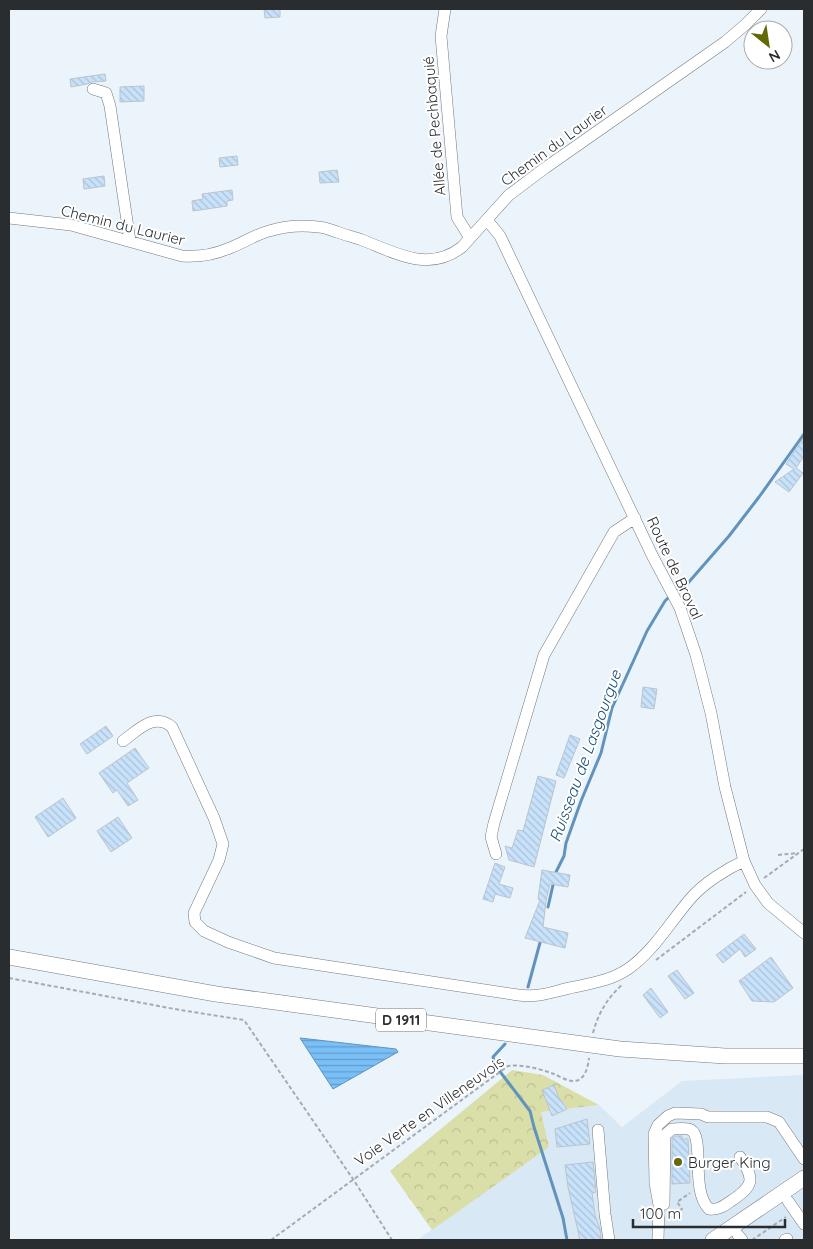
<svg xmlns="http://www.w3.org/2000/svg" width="813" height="1249" font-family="Quicksand,sans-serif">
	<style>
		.built { fill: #d9e8f5 }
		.forest { fill: url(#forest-crowns) }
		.water { fill: url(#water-rules); stroke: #6193bc }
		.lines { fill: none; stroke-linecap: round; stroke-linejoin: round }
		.stream { stroke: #6193bc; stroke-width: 3 }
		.building { fill: url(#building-back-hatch); stroke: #bcc4cb }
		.minor-casing { stroke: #727a80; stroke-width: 12 }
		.major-casing { stroke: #727a80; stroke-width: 16 }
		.path { stroke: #a5abb0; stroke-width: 2; stroke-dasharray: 4 2.5; stroke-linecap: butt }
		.minor { stroke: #fff; stroke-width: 11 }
		.major { stroke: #fff; stroke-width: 15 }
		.poi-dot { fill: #636704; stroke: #fff; stroke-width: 2 }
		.labels { text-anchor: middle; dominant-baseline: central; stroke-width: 4; stroke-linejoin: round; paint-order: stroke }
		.shield { fill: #fff; stroke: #6a6c6e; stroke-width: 1 }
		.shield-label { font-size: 14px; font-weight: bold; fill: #2a2d30 }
		.street-label { font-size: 15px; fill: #2a2d30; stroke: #fff }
		.poi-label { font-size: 15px; fill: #2a2d30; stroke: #fff; text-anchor: start }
		.water-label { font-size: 16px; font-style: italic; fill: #1a4e73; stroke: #fff }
	</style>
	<defs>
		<pattern id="forest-crowns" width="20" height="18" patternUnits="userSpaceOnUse" patternTransform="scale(1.25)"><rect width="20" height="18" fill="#dadfa9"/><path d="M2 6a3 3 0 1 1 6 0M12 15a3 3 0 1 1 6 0" fill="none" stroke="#bbc092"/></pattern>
		<pattern id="water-rules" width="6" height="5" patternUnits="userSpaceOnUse" patternTransform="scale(1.25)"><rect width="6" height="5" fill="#79bff8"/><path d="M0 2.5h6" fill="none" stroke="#639cc9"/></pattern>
		<pattern id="building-back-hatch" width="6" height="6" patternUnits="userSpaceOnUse" patternTransform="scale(1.25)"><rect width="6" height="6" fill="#c7e2fa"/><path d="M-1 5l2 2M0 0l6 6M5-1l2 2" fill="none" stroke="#abc2d7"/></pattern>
	</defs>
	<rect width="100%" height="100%" fill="#ecf4fb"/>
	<!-- built -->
	<path class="built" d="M802 1075 804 1079V1240H417L548 1147 541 1112 599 1105 622 1127 682 1081Z"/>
	<!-- forest -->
	<path class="forest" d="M512 1070 543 1075 599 1105 541 1112 549 1147 432 1230 390 1171Z"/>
	<!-- water -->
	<path class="water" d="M300 1038 396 1049 398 1052 333 1089Z"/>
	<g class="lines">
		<!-- stream -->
		<path class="stream" d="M676 592 688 583 729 536 759 497 804 434
			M556 872 564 856 566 843 581 801 601 753 612 708 647 631 665 601 669 597
			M548 907 553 885
			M528 987 541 939
			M505 1044 493 1057 495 1065 530 1111 534 1127 563 1218 567 1240"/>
	</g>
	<!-- building -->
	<path class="building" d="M264 9H280V17L265 18Z
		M105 74 106 81 92 82 87 84 71 87 70 79Z
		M144 86V101L120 102V87Z
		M237 156 238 165 220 167 219 158Z
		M337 170 339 182 320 183 319 172Z
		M104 176 105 186 84 189 83 179Z
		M232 190 233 200 227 201V206L193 211 192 201 203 199 202 194Z
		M804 437V456L796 468 803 473 789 492 775 482 794 469 786 464Z
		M643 687 657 689 654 709 641 707Z
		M106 726 113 736 87 754 80 744Z
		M570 735 580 739 564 778 556 775Z
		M135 748 149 768 127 783 138 800 128 806 117 790 113 793 99 773Z
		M538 776 556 781 534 867 509 860 505 846 512 848 518 830 523 831Z
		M63 798 76 818 48 837 35 817Z
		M118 817 132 838 111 852 97 831Z
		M495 863 505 867 499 884 513 888 510 898 495 894 493 902 483 899Z
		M542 870 570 875 568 887 550 884 546 901 543 927 568 933 565 948 525 938 540 900 538 899Z
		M744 934 756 949 745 957 740 949 723 963 716 955Z
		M771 957 793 988 774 1002 752 1001 739 981Z
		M677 970 694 993 685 999 668 976Z
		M651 988 668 1012 660 1018 643 995Z
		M554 1085 558 1096 567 1109 552 1116 542 1090Z
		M587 1119 590 1144 557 1147 555 1129Z
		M675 1136H682V1139H688L690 1183 672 1184V1138Z
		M593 1162 596 1192 592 1193 595 1215 600 1229 601 1240H580L568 1187 565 1165Z"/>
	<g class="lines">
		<!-- minor casing -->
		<g class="minor-casing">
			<path id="minor" d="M445 9 441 36 457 217 470 238
				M93 89 106 93 110 106 130 241
				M9 218 71 225 182 256C198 257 213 255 227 249 242 244 254 235 269 231 285 226 302 225 318 227 324 227 331 230 337 232 345 235 354 237 362 240 396 253 429 273 462 247L509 195 545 168 725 42 745 25 761 9
				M487 220 500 236 652 555 680 608 696 655 711 713 725 787 744 861 755 885 768 903 804 933
				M123 741C138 730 154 712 172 727L214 818 223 844 219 860 194 913 195 922 204 931 228 942 274 958 518 995C540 998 554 991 574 987 593 983 612 980 628 969 654 951 670 922 691 898 703 884 726 869 744 861
				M496 854 491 837 494 823 544 655 614 532 635 518
				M598 1130 605 1214 609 1240
				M788 1201 804 1224
				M664 1204 665 1135 672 1129C677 1129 686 1127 691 1130 705 1138 690 1190 709 1209 719 1210 724 1206 731 1201 754 1186 755 1179 740 1157
				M738 1235 742 1240
				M658 1240 659 1205 655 1183 654 1134 658 1125 668 1116 675 1113 701 1114 708 1117H767L779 1122 804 1159
				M785 1240 787 1239"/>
		</g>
		<!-- major casing -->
		<g class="major-casing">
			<path id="major" d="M9 957 216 994 620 1049 725 1056H804
				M713 1240 804 1178"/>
		</g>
		<!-- path -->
		<path class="path" d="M778 855 798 853
			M764 878 804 849
			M656 960 746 892
			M9 978 180 1010 244 1020 353 1179 392 1240
			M593 1033C598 1014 607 998 622 985
			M669 1218 682 1209 677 1202 690 1193
			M271 1240 508 1066C523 1064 540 1069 554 1074 559 1076 567 1081 572 1081 585 1082 588 1067 589 1058
			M752 1240 786 1217"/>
		<!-- minor -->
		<use href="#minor" class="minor"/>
		<!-- major -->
		<use href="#major" class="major"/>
	</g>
	<!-- markers -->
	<circle class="poi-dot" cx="678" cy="1162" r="5"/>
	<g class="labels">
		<!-- shield labels -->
		<rect class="shield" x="376" y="1008.5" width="50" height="23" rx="4"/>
		<g class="shield-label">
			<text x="401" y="1020">D 1911</text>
		</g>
		<!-- street labels -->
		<g class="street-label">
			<text transform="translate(434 126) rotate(-95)">Allée de Pechbaquié</text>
			<text transform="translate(554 145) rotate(-36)">Chemin du Laurier</text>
			<text transform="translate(123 225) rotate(14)">Chemin du Laurier</text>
			<text transform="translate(675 568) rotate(65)">Route de Broval</text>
			<text transform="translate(429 1111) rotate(-35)">Voie Verte en Villeneuvois</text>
		</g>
		<!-- poi labels -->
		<g class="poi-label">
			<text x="688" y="1162">Burger King</text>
		</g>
		<!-- water labels -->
		<g class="water-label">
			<text transform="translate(585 756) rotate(-70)">Ruisseau de Lasgourgue</text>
		</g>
	</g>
	<!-- border -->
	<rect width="813" height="1249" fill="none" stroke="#2a2d30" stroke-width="20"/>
	<!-- north arrow -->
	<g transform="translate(768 45) rotate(150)"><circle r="24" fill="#ffffff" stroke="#aaabac"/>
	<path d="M0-4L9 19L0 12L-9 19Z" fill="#636704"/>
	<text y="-8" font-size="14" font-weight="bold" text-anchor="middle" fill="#2a2d30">N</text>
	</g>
	<!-- scale -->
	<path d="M633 1219v8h152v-8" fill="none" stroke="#2a2d30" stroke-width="2.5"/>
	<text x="640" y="1219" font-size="15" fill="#2a2d30" stroke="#ffffff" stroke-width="4" paint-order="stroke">100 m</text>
</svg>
